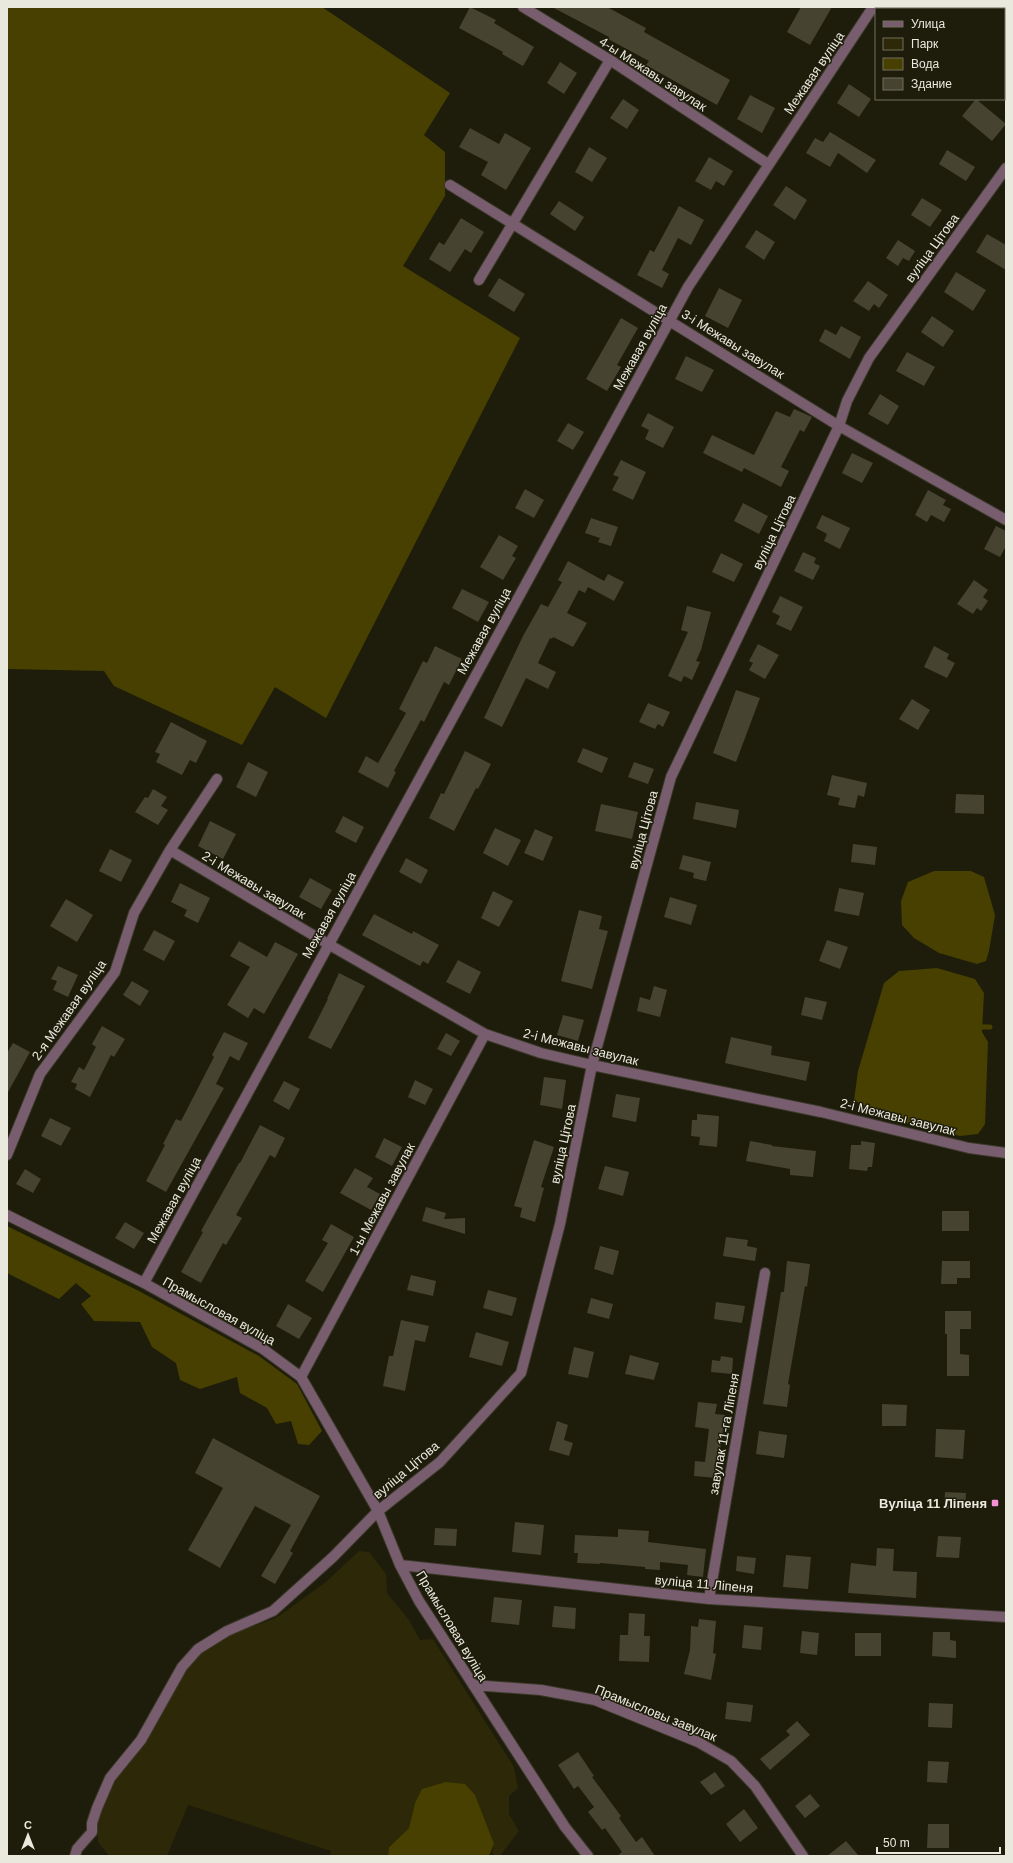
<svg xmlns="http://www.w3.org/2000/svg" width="1013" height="1863" font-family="Arial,sans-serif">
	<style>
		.green { fill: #2d2808 }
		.forest { fill: #474001 }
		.water { fill: #474000 }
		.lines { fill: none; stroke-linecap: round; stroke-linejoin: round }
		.stream { stroke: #474000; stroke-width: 5 }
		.building { fill: #464331 }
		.minor-casing { stroke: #3b3929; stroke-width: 12 }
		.minor { stroke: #785d6e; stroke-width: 10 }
		.poi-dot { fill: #f591d3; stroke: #1e1c0b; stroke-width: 1.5 }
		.labels { text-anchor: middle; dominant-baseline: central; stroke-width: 3; stroke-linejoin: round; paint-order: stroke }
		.street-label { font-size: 13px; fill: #eae9de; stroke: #1e1c0b }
		.poi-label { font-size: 13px; font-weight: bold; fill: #eae9de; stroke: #1e1c0b; text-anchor: end }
	</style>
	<rect width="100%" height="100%" fill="#1e1c0b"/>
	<!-- green -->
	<path class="green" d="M359 1551 369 1552 386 1574 387 1593 409 1620 420 1640 433 1639 514 1767 518 1788 509 1796V1814L519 1831 500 1856H495L492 1853 494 1844 415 1803 409 1828 389 1846 388 1856H330L331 1851 188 1805 167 1856H109L98 1842 97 1824 101 1810 114 1781 146 1743 186 1669 199 1653 229 1635 276 1618 326 1582Z"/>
	<!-- forest -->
	<path class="forest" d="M7 7H322L450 93 424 135 445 152V196L403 266 520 338 326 718 275 687 242 745 114 686 104 671 7 669Z
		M7 1226 139 1291 259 1356 297 1384 322 1431 309 1445 298 1444 291 1421 276 1424 267 1408 240 1393 237 1377 200 1389 180 1380 176 1363 152 1347 140 1322 94 1321 81 1304 91 1296 76 1283 59 1299 7 1273Z"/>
	<!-- water -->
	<path class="water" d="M934 871H971L984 877 995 915 989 951 986 961 977 964 939 953 914 938 902 925 901 901 908 882Z
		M937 968 975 979 984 993 982 1032 988 1042 985 1124 978 1134 960 1136 881 1117 854 1100 858 1071 884 983 899 971Z
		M446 1782 465 1784 475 1795 494 1844 489 1856H388L389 1847 409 1828 415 1803 422 1789Z"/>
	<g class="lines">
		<!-- stream -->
		<path class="stream" d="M982 1027H990"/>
	</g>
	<!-- building -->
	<path class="building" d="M470 7 496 20 494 23 534 47 523 66 502 54 503 52 459 28Z
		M552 7H607L646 28 644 32 730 80 717 105 646 65 649 61 608 39 609 37Z
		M801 7H832L810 45 787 32Z
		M560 62 577 73 564 94 547 83Z
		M849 84 871 99 859 117 837 103Z
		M750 95 775 108 762 133 737 119Z
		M623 99 639 110 627 129 610 118Z
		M976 99 1006 124 992 141 962 116Z
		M470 128 499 144 505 133 531 148 506 190 481 175 488 162 459 147Z
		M830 132 876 160 867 173 838 153 830 167 806 153 815 138 823 142Z
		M589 147 607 158 592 182 575 172Z
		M947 150 975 167 966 181 939 164Z
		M709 157 733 171 724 186 716 181 711 190 695 181Z
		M786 186 807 200 795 220 773 205Z
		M922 198 942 210 930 227 911 215Z
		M559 201 584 217 575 231 550 214Z
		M679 206 704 220 691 245 678 238 662 270 669 274 662 288 637 275 650 250 654 252Z
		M461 218 484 232 471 253 465 249 450 272 429 259 439 242 444 245Z
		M756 230 775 242 764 260 745 247Z
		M987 234 1006 245V270L976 252Z
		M898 240 915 251 909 261 903 258 898 266 886 258Z
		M956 272 986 290 973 311 944 292Z
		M499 278 525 294 514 312 488 296Z
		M868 281 888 295 879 308 874 304 869 311 853 301Z
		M719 288 742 300 728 328 705 316Z
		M932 316 954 331 943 347 921 332Z
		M621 318 638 328 617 365 621 367 607 391 586 379Z
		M841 326 861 337 850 359 819 341 825 329 836 335Z
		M907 352 935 367 924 386 896 371Z
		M686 356 714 370 702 392 675 379Z
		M880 394 899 406 888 425 868 414Z
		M794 409 812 417 804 432 800 430 781 467 789 471 781 487 744 468 742 472 703 453 712 435 754 455 776 411 790 417Z
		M648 413 674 427 663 448 645 439 649 430 641 426Z
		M568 423 584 432 573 450 557 441Z
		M852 453 873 463 862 483 842 473Z
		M621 460 646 472 633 500 612 490 619 477 613 475Z
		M525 489 544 500 534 518 515 508Z
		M928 490 946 500 943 505 951 509 944 522 931 515 927 522 915 515Z
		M743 503 768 516 759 534 734 521Z
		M822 515 850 528 840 549 824 541 827 534 816 528Z
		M591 518 618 527 611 546 598 542 600 538 585 533Z
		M996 526 1006 531V546L1000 557 984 549Z
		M499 535 518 546 512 556 516 558 503 580 480 567Z
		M803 552 816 558 814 563 820 566 813 580 794 571Z
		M721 553 743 564 734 582 712 572Z
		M568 561 604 581 608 574 624 582 614 601 588 587 585 593 579 590 567 613 587 623 573 647 553 637 552 639 550 638 538 663 556 672 548 689 526 678 502 727 484 718 523 636 541 604 548 607 562 582 558 580Z
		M974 580 988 590 983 597 988 601 981 611 977 608 973 614 957 604Z
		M462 589 489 602 478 622 452 608Z
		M780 596 803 607 791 631 776 624 780 616 772 612Z
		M687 606 711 612 701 650 696 661 700 662 692 680 684 676 681 682 668 676 688 632 681 630Z
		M758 644 779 655 765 679 749 670 753 663 749 661Z
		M435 646 462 659 449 685 444 682 424 722 421 720 394 771 396 772 388 788 358 772 366 756 378 763 406 713 399 709 423 661 427 663Z
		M934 646 949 654 947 659 955 663 947 678 924 667Z
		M736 690 760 698 736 762 713 753Z
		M912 699 930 710 918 730 899 719Z
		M648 703 670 712 663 727 658 724 655 729 639 722Z
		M171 722 207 741 196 763 190 760 182 775 156 762 160 754 155 752Z
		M583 748 608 758 602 773 577 762Z
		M465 751 491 764 478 789 476 788 454 831 429 818 441 793 444 794Z
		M248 762 268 772 256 797 236 787Z
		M634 762 654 769 648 784 628 777Z
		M832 775 867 783 864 797 858 795 855 808 838 805 840 798 827 795Z
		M153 789 167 797 161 806 168 810 158 825 135 812 145 797 148 798Z
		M956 794 984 795V814L955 813Z
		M696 802 739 810 736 828 693 819Z
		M601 804 638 812 632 839 595 831Z
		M343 816 364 827 356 843 335 832Z
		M210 821 236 834 223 859 198 846Z
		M495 828 521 840 508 866 483 853Z
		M535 829 553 837 543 861 524 853Z
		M853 844 877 847 875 865 851 862Z
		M110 849 132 860 121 882 99 871Z
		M683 855 711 862 706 881 693 878 694 873 679 869Z
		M406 858 428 870 421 884 399 872Z
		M310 878 332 890 321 909 299 897Z
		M180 883 210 898 198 923 184 916 187 910 171 902Z
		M839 888 864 893 859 916 834 911Z
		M493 891 513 901 499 927 481 918Z
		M670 897 697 905 691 925 664 917Z
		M66 899 93 915 77 942 50 926Z
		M579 910 602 916 599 929 608 931 592 989 561 981Z
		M374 914 412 934 413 931 439 945 428 964 423 961 420 966 362 935Z
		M154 930 175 941 164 961 143 950Z
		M827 940 848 947 840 969 819 961Z
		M239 941 267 957 275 942 298 954 264 1014 254 1008 248 1018 227 1005 250 967 230 956Z
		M458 960 481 972 470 994 446 982Z
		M58 966 78 975 68 997 53 990 57 981 51 979Z
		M339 973 365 986 331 1049 308 1038 328 999H327Z
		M132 981 149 991 140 1006 123 995Z
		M654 986 667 990 660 1017 637 1011 640 997 650 1000Z
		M805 997 827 1002 822 1020 801 1015Z
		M563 1015 584 1020 578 1041 557 1035Z
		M102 1026 125 1039 114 1057 111 1055 90 1097 75 1089 77 1084 71 1082 79 1067 84 1070 96 1047 92 1044Z
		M224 1032 248 1043 239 1061 230 1056 216 1084 224 1088 166 1192 146 1181 165 1145 163 1144 176 1119 181 1121 214 1057 212 1055Z
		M446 1033 460 1041 451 1056 437 1049Z
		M731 1037 772 1046 771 1055 810 1062 806 1081 725 1063Z
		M13 1043 30 1052 7 1094V1053Z
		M544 1077 566 1080 562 1109 540 1105Z
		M415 1080 433 1089 425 1105 408 1097Z
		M284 1081 300 1089 289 1110 273 1101Z
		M616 1094 640 1098 636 1122 612 1117Z
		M697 1114 719 1116 717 1147 699 1145 700 1137 691 1136 692 1120H697Z
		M50 1118 71 1128 61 1146 41 1136Z
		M260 1125 285 1138 275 1158 270 1155 236 1215 242 1218 226 1245 223 1243 201 1283 181 1272 203 1232 201 1231 239 1163H240Z
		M384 1138 402 1147 392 1166 375 1157Z
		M534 1140 554 1147 541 1187 544 1188 535 1222 520 1217 522 1208 514 1206Z
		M750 1141 772 1145V1146L816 1151 813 1177 790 1175V1169L746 1161Z
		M861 1141 875 1143 872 1167H868L867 1171 849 1169 851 1145H861Z
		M605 1166 629 1172 623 1196 598 1189Z
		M355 1168 373 1178 367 1187 380 1194 371 1210 340 1193Z
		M25 1169 41 1179 33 1193 16 1184Z
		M426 1207 446 1213 444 1219 465 1218V1234L422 1221Z
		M942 1211H969V1231H942Z
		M125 1222 144 1233 134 1249 115 1238Z
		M331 1224 354 1237 323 1292 305 1281 328 1243 322 1240Z
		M726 1237 748 1240 747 1246 757 1248 755 1261 723 1256Z
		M600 1246 619 1251 613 1275 594 1269Z
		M787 1261 810 1264 807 1287 805 1286 788 1384 790 1385 787 1407 763 1404 781 1292H784Z
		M942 1261H970V1278H957V1284H941Z
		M411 1275 436 1281 433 1296 407 1290Z
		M488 1290 517 1298 512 1316 483 1308Z
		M591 1298 613 1304 609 1319 587 1313Z
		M716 1302 745 1306 742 1323 714 1319Z
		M288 1304 312 1318 299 1339 276 1326Z
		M945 1311H971V1329H960V1354L969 1355V1376H947V1334H945Z
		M401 1320 429 1326 425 1342 415 1340 405 1391 383 1386 389 1356H393Z
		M476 1332 509 1342 502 1366 469 1357Z
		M574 1347 594 1352 588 1378 568 1374Z
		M630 1355 659 1363 654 1380 625 1374Z
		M721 1356 733 1358 732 1374 711 1372 712 1360 720 1361Z
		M698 1402 717 1404 715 1414 725 1415 716 1478 694 1476 695 1461 705 1462 709 1429 695 1427Z
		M882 1404 907 1405 906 1426H882Z
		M557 1421 568 1425 564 1440 573 1443 569 1456 549 1450Z
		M936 1429 965 1430 963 1459 935 1457Z
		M759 1431 787 1435 784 1458 756 1454Z
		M213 1438 320 1496 290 1551 293 1553 275 1584 261 1576 291 1525 255 1506 220 1568 188 1550 223 1488 195 1473Z
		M945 1492 966 1493 965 1509H944Z
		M515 1522 544 1525 541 1555 512 1552Z
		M435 1528 457 1529 456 1546 434 1545Z
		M618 1529 649 1531 648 1542 706 1549 703 1577 687 1575 688 1565 660 1562V1570L645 1569V1567L600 1563V1564L577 1563 578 1553H574L575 1535 618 1537Z
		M938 1536 961 1537 959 1558 936 1557Z
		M877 1548 894 1549 893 1571 917 1572 916 1598 848 1593 851 1563 876 1566Z
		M786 1555 811 1557 808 1589 783 1587Z
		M737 1556 756 1558 754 1574 736 1571Z
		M494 1597 522 1600 519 1625 491 1622Z
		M554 1606 576 1608 575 1629 552 1627Z
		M629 1613 645 1614 644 1636H650L649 1662 619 1661 620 1635H628Z
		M699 1619 716 1621 713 1653 716 1654 711 1680 684 1674 690 1650 691 1626 698 1627Z
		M744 1625 763 1627 761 1650 742 1648Z
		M802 1631 819 1633 817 1655 800 1653Z
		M933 1632H950V1640L956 1641V1658L932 1656Z
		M855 1633H881V1656H855Z
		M727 1702 753 1705 751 1722 725 1719Z
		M929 1703 953 1704 952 1728 928 1727Z
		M797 1721 810 1735 770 1770 760 1759 790 1735 786 1731Z
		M578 1752 594 1776 592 1777 621 1816 619 1818 636 1842 642 1837 655 1856H617L622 1852 605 1828 602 1830 588 1812 594 1807 578 1786 574 1789 558 1765Z
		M928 1761 949 1762 947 1783 927 1782Z
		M715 1772 725 1786 711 1795 700 1782Z
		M810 1794 820 1806 805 1818 795 1806Z
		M744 1809 758 1828 740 1842 726 1824Z
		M928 1824H949V1848H927Z
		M846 1841 859 1856H827Z"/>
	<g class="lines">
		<!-- minor casing -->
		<g class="minor-casing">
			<path id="minor" d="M523 7 610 60 768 164
				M971 7 974 9
				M1004 30 1006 31
				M450 185 839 426 1006 520
				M479 280 610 60
				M170 850 328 944 485 1034 541 1053 592 1065 821 1112 969 1148 1006 1153
				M7 1155 40 1074 115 972 134 913 170 850 217 779
				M7 1215 144 1283 263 1349 301 1377 378 1511 400 1565 419 1601 565 1827 588 1856
				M144 1283 688 287 873 7
				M301 1377 485 1034
				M400 1565 709 1599 1006 1617
				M709 1599 765 1273
				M473 1685 541 1690 595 1700 698 1742 731 1761 755 1786 803 1856
				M75 1856 77 1849 92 1832V1823L97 1808 110 1778 141 1740 182 1667 198 1649 227 1631 273 1611 333 1557 378 1511 440 1462 521 1373 560 1224 592 1065 671 777 839 426 847 401 869 358 1006 168"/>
		</g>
		<!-- minor -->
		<use href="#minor" class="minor"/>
	</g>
	<!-- markers -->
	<rect class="poi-dot" x="991" y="1499" width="8" height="8" rx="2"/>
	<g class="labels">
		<!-- street labels -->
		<g class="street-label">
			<text transform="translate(814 73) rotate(-56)">Межавая вуліца</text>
			<text transform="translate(653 74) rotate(33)">4-ы Межавы завулак</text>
			<text transform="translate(932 248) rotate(-54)">вуліца Цітова</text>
			<text transform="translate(733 344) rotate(32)">3-і Межавы завулак</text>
			<text transform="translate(640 347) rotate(-61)">Межавая вуліца</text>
			<text transform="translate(774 532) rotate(-64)">вуліца Цітова</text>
			<text transform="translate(484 631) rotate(-61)">Межавая вуліца</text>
			<text transform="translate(643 830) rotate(-75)">вуліца Цітова</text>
			<text transform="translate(254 885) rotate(31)">2-і Межавы завулак</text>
			<text transform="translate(329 915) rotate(-61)">Межавая вуліца</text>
			<text transform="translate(69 1010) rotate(-55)">2-я Межавая вуліца</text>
			<text transform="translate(581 1047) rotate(14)">2-і Межавы завулак</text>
			<text transform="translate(898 1117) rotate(14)">2-і Межавы завулак</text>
			<text transform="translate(563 1144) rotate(-78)">вуліца Цітова</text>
			<text transform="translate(382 1199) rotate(-62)">1-ы Межавы завулак</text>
			<text transform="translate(174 1200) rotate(-61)">Межавая вуліца</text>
			<text transform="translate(219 1311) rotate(29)">Прамысловая вуліца</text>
			<text transform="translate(724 1434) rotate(-80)">завулак 11-га Ліпеня</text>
			<text transform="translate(406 1470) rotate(-40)">вуліца Цітова</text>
			<text transform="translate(704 1584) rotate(5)">вуліца 11 Ліпеня</text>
			<text transform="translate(452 1626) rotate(59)">Прамысловая вуліца</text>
			<text transform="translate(656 1713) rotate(22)">Прамысловы завулак</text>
		</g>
		<!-- poi labels -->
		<g class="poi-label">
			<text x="987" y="1503">Вуліца 11 Ліпеня</text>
		</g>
	</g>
	<!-- border -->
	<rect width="1013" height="1863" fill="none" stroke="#eae9de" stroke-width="16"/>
	<!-- legend -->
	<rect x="875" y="8" width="130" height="92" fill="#1e1c0b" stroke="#706e5f"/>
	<rect x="883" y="21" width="20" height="6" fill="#785d6e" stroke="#706e5f"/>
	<text x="911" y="28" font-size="12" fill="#eae9de">Улица</text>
	<rect x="883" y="38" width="20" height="12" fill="#2d2808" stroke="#706e5f"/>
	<text x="911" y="48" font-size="12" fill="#eae9de">Парк</text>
	<rect x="883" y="58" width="20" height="12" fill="#474000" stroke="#706e5f"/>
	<text x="911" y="68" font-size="12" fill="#eae9de">Вода</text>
	<rect x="883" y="78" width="20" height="12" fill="#464331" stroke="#706e5f"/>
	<text x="911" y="88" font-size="12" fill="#eae9de">Здание</text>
	<!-- north arrow -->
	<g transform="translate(28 1835)" stroke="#1e1c0b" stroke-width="3" paint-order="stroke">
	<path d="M0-3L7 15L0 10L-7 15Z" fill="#eae9de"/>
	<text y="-6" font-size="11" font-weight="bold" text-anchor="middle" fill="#eae9de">С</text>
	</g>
	<!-- scale -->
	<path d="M877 1847v6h123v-6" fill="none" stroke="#eae9de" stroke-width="2"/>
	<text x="883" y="1847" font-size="12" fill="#eae9de" stroke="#1e1c0b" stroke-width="3" paint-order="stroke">50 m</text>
</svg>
